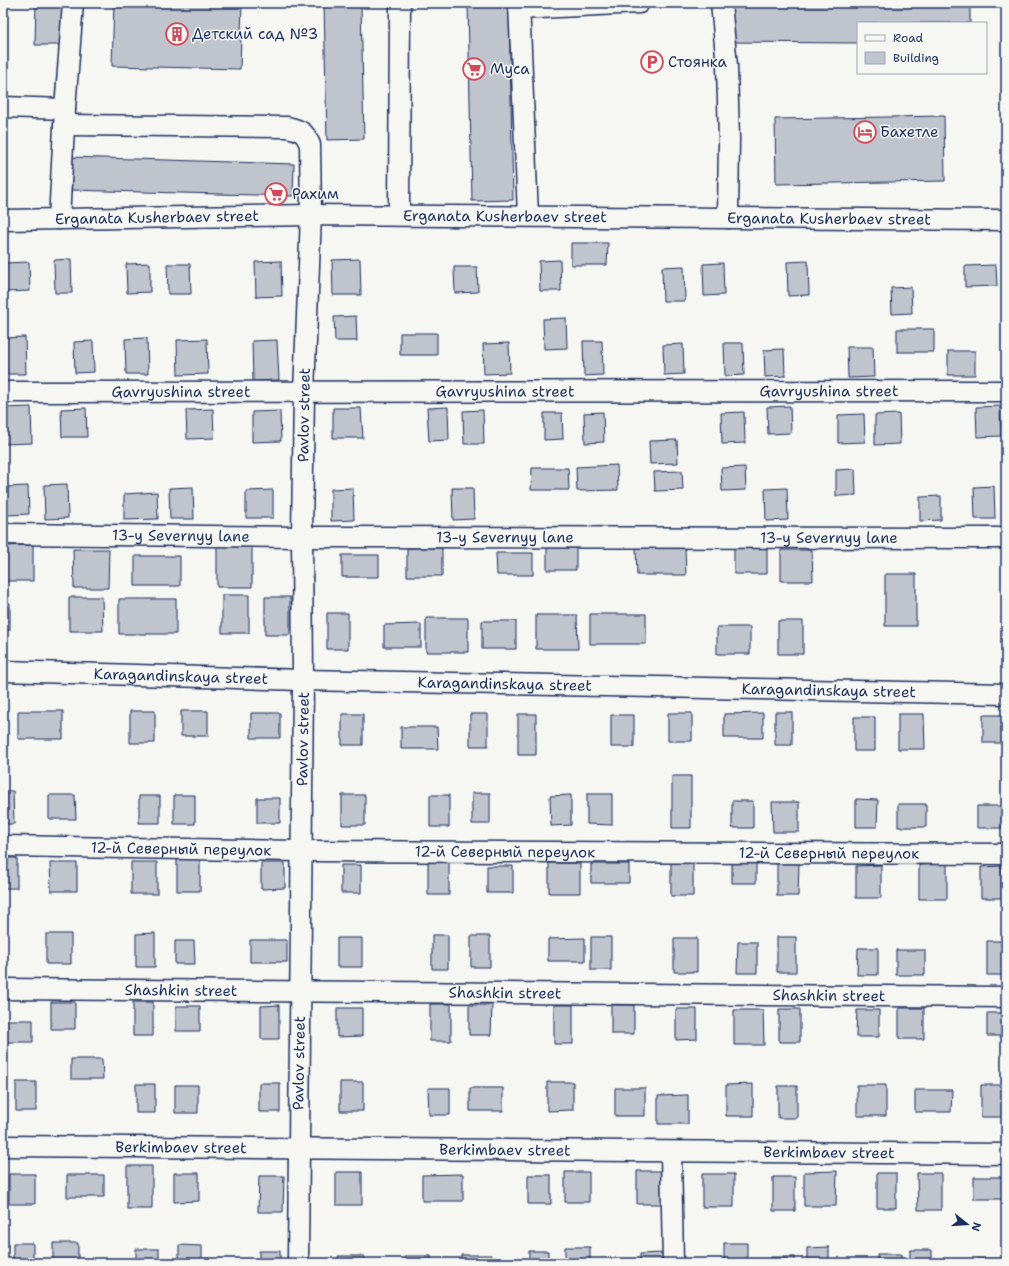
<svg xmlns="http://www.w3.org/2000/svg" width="1009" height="1266" font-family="'Shantell Sans',sans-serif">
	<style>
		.building { fill: #c0c4cd; stroke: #1b2f5e }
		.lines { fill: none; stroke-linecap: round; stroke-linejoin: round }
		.minor-casing { stroke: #1b2f5e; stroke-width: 23 }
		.minor { stroke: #f6f6f2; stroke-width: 20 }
		.labels { text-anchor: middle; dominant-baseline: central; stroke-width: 3; stroke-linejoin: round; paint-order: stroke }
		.poi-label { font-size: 15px; fill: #1b2f5e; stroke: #f6f6f2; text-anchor: start }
		.street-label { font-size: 15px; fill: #1b2f5e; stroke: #f6f6f2 }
	</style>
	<rect width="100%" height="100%" fill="#f6f6f2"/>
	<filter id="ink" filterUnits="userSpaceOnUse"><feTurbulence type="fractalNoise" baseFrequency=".025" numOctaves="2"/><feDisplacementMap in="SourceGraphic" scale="8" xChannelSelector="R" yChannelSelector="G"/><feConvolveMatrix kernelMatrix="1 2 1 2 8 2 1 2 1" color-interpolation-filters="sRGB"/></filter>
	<g filter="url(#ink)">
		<!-- building -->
		<path class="building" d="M36 3H64L63 45H35Z
			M114 3H242L240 69 112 66Z
			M324 3H361L364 139 327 140Z
			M468 3H509L513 200 472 201Z
			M727 3 970 4V23H858V43L727 42Z
			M944 116 945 181 776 184 775 119Z
			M70 157 294 164 293 196 69 190Z
			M571 243H608L607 265H571Z
			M71 259 72 293H55L54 260Z
			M360 259 361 295H333L332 260Z
			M560 260 561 291H540L539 261Z
			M281 261 282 296 256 297 255 262Z
			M808 261 809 295 788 296 787 262Z
			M29 262 30 291 5 292 4 263Z
			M150 263V292L127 293 126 264Z
			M723 263 724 295 704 296 703 264Z
			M167 264H190L191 294H168Z
			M996 265 997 286 965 287V266Z
			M684 266 685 301H663L662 267Z
			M454 267H477L478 292 455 293Z
			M911 287 912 313 892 314 891 288Z
			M356 316 357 341H335L334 317Z
			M566 318 567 348 544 349 543 319Z
			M897 329H934V352H897Z
			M400 333H437V355H400Z
			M25 337 26 374H4L3 338Z
			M147 338 148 374H126L125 339Z
			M207 339 208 374 178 375 177 340Z
			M277 340 279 380 253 381 252 341Z
			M93 341 94 372 75 373 74 342Z
			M583 341H602L603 375 584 376Z
			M509 343 510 373 484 374 483 344Z
			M724 343H743L744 375 725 376Z
			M683 344 684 374 664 375 663 345Z
			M847 347H873L874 377 848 378Z
			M784 349 785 376 765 377 764 350Z
			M948 351H975V375H948Z
			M790 406 791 433 768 434 767 407Z
			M1000 406 1001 436 977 437 976 407Z
			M31 407 32 443 3 444V408Z
			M448 407 449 440 429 441 427 408Z
			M86 408 87 437H62L61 409Z
			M333 408H361L363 438H333Z
			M213 409 214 438 187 439 186 410Z
			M483 410 484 444H464L463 411Z
			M280 411 281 441 252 442V412Z
			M603 412 604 442 585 443 584 413Z
			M744 412 745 443 722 444 721 413Z
			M544 413H562L563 439 544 440Z
			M864 414 865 442 838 443V415Z
			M899 414 900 444 875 445V415Z
			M677 440 678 463 650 464 649 441Z
			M617 465 618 490 577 491 576 467Z
			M745 467 746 490 722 491 721 468Z
			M532 468H568L569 490H531Z
			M855 469 856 495 836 496V470Z
			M682 471 683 490 655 491 654 472Z
			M67 484 68 518 45 519 44 485Z
			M28 486 29 514 7 515 6 487Z
			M994 486 995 519H975L974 487Z
			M193 487 194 519H170L169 488Z
			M353 488 354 520 331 521V489Z
			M452 488H473L474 519 453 520Z
			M787 488 788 520 766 521 765 489Z
			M273 490V518H246V491Z
			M157 492 158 519 124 520V494Z
			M941 496V520L920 521V497Z
			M252 544V587H217V545Z
			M33 545V581H3V546Z
			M734 545H767V574H734Z
			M547 546H576V570H547Z
			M685 547 686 575H637L636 548Z
			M407 548H442V576H407Z
			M73 549H109L108 588H74Z
			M781 550H812L813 581H781Z
			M496 553H533V575H497Z
			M342 555H379V577H342Z
			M135 556H180V586H135Z
			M885 574H916V626H885Z
			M222 595H249V633H222Z
			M69 597H102L103 631H69Z
			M265 597H290V635H265Z
			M119 599H176V634H119Z
			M3 603H10V630H3Z
			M327 613H348V649H327Z
			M590 614H646V644H590Z
			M536 615H577L578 649H536Z
			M426 618H468V652H426Z
			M482 621H516V649H482Z
			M778 621H803V654H778Z
			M421 624V647H384V625Z
			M717 627H750V654H717Z
			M18 711H63V739H18Z
			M130 711H155V743H130Z
			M181 711H208V736H181Z
			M775 712H792V745H775Z
			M251 713H280V738H251Z
			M668 713H692V741H668Z
			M763 713V738H724V714Z
			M342 714H363V745H342Z
			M470 714H488V746H470Z
			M518 714H536V755H518Z
			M898 714H924L925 749H898Z
			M611 715H634V747H611Z
			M983 715H1003V743H983Z
			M854 717H875V751H854Z
			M401 727H437L438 749H401Z
			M672 776H691V828H672Z
			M3 791H13L14 824H3Z
			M472 793H490V824H472Z
			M587 794H612V825L587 824Z
			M49 795H75L76 819H49Z
			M174 795H195V824H174Z
			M342 795H365V825H342Z
			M430 795H449V827H430Z
			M571 795V825L551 826 550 796Z
			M139 796H160V823H139Z
			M257 798H280V823H257Z
			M856 799 878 800 877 827H856Z
			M732 801H753V828H732Z
			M772 802H799V832H773Z
			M898 804H926V827H898Z
			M977 806H1002V828H977Z
			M3 858H17V888H3Z
			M177 859H200V891H177Z
			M428 861 449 862V895H428Z
			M131 862H157V894H131Z
			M777 862H799L798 896H777Z
			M50 863H77V891H51Z
			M261 863H285V888L261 889Z
			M549 863H580V893H549Z
			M671 863H693V896H671Z
			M732 863H756V883H732Z
			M591 864H629V883H591Z
			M947 864V899H919V865Z
			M341 865H361V893H341Z
			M881 865V898H856V866Z
			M487 866H513V893H487Z
			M1002 866V898H981V867Z
			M3 932H5V962H3Z
			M155 933V967H136V934Z
			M46 934H71V964H46Z
			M432 935H448V969H432Z
			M471 936H490V967H471Z
			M591 937H611V970H591Z
			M777 937H796V972H777Z
			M337 938H362V967H337Z
			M585 938V961H548V939Z
			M674 938H697V972H674Z
			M250 940H287V962H250Z
			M175 941H194L195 964H175Z
			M987 941H1006V975H987Z
			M738 942H757V973H737Z
			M858 948H878V975H857Z
			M896 950H925V975H896Z
			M51 1002H75V1029H51Z
			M133 1002H153V1036H133Z
			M430 1004H451V1041H430Z
			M279 1005V1039H261V1006Z
			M469 1005H492L491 1035H469Z
			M554 1005H573V1044H554Z
			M611 1005H634V1034H611Z
			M176 1006H200V1031H176Z
			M337 1008H362V1036L337 1037Z
			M899 1008H924V1039H899Z
			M676 1009H697V1039L676 1040Z
			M779 1009H800V1042H779Z
			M734 1010H763L764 1045H734Z
			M857 1010H879V1037H856Z
			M987 1013H1006V1036H987Z
			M3 1020H33V1042H3Z
			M71 1059H102L103 1079H71Z
			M16 1082H36V1111H16Z
			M340 1082H363V1111H340Z
			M547 1082H573V1110L547 1111Z
			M259 1083H280V1112H259Z
			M136 1084H155V1113H136Z
			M753 1084V1116H726V1085Z
			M175 1085H198V1113H175Z
			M857 1085H886V1116H857Z
			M981 1085H1004V1117H981Z
			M778 1086H797V1118H778Z
			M428 1088H450V1115H429Z
			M470 1088H503V1111H470Z
			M615 1088H645V1116H615Z
			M915 1090H952L951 1112H915Z
			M688 1095V1124H658V1096Z
			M127 1166H152V1209H127Z
			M637 1171H662L663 1204H637Z
			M837 1171 836 1206H804V1172Z
			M336 1172H362V1205H336Z
			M565 1172H589V1202H565Z
			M174 1173H199V1201L174 1202Z
			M877 1173H896V1208H877Z
			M917 1173H941V1210H918Z
			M9 1174H35V1204H9Z
			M463 1174V1201H422V1175Z
			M702 1174H734V1207H702Z
			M67 1175H104V1197H67Z
			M528 1175H551V1204H528Z
			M259 1176H284L283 1212H258Z
			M773 1177H795V1211H773Z
			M974 1177H1006V1199H974Z
			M13 1243H33V1263H13Z
			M53 1243H78V1263H53Z
			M724 1243H747V1263H724Z
			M179 1245 202 1246V1263H179Z
			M565 1247H590V1263H565Z
			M829 1247V1263H807V1248Z
			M136 1249H159V1263H136Z
			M910 1250H932V1263H910Z
			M259 1251H280V1263H259Z
			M529 1251H548V1263H529Z
			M663 1253V1263H640V1254Z
			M877 1254H901V1263H877Z
			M461 1255H491V1263H461Z
			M338 1256H364V1263H338Z
			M405 1256H431V1263H405Z
			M771 1257H795V1263H771Z
			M977 1259H1005V1263H977Z"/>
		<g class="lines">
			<!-- minor casing -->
			<g class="minor-casing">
				<g id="minor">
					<path d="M519 3 528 216"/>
					<path d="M721 3 727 66 729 139 728 218"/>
					<path d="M519 9 639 3"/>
					<path d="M3 107 65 109"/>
					<path d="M64 125 287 127C301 130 305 132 310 145L311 215 304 392 302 537 303 680 298 1263"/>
					<path d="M399 215 400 3"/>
					<path d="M59 219 65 109 73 3"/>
					<path id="s1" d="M3 220 311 215 1006 220"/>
					<path id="s2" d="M3 392 1006 391"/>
					<path id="s3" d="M3 534 302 537 1006 538"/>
					<path id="s4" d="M3 671 303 680 1006 694"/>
					<path id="s5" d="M3 846 301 851 1006 854"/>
					<path id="s6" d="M3 989 1006 997"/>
					<path id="s7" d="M3 1146 1006 1154"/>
					<path d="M671 1152 673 1263"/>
				</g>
			</g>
			<!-- minor -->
			<use href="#minor" class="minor"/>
		</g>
	</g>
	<!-- icons -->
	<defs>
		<g id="building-ring" transform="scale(1.15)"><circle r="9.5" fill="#f6f6f2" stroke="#d1495b" stroke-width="1.5"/><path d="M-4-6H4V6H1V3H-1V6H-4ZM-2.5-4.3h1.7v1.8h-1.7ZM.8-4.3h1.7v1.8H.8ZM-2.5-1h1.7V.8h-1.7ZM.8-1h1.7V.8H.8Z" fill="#d1495b"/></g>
		<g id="parking-ring" transform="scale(1.15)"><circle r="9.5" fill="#f6f6f2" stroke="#d1495b" stroke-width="1.5"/><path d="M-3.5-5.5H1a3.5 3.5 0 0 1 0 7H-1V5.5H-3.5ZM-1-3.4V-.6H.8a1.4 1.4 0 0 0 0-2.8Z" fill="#d1495b"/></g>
		<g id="supermarket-ring" transform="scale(1.15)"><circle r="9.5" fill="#f6f6f2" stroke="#d1495b" stroke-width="1.5"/><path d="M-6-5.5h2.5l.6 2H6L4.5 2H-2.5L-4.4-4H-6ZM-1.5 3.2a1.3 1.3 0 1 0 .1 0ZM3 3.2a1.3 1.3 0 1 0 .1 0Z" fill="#d1495b"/></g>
		<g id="hotel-ring" transform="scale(1.15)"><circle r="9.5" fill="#f6f6f2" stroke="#d1495b" stroke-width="1.5"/><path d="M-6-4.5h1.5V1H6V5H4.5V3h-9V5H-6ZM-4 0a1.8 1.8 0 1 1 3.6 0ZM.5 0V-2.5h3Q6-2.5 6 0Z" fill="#d1495b"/></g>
	</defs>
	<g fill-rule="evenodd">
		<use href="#building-ring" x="177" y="34"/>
		<use href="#parking-ring" x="652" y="62"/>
		<use href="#supermarket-ring" x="474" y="69"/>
		<use href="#hotel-ring" x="865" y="132"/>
		<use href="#supermarket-ring" x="276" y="194"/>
	</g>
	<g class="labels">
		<!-- poi labels -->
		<g class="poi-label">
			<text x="192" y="34">Детский сад №3</text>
			<text x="668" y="62">Стоянка</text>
			<text x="490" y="69">Муса</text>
			<text x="880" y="132">Бахетле</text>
			<text x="292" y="194">Рахим</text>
		</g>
		<!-- street labels -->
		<g class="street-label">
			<text stroke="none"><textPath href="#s1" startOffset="502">Erganata Kusherbaev street</textPath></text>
			<text stroke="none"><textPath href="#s1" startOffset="154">Erganata Kusherbaev street</textPath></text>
			<text stroke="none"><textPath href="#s1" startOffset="826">Erganata Kusherbaev street</textPath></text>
			<text stroke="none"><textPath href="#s2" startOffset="826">Gavryushina street</textPath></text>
			<text stroke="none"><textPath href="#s2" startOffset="178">Gavryushina street</textPath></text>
			<text stroke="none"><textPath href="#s2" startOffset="502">Gavryushina street</textPath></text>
			<text transform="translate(304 415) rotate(-89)">Pavlov street</text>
			<text stroke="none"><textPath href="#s3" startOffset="178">13-y Severnyy lane</textPath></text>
			<text stroke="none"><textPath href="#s3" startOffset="502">13-y Severnyy lane</textPath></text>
			<text stroke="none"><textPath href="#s3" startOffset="826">13-y Severnyy lane</textPath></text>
			<text stroke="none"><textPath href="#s4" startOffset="178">Karagandinskaya street</textPath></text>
			<text stroke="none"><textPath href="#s4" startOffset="502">Karagandinskaya street</textPath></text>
			<text stroke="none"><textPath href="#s4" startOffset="826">Karagandinskaya street</textPath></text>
			<text transform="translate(303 739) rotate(-89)">Pavlov street</text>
			<text stroke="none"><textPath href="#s5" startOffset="178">12-й Северный переулок</textPath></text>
			<text stroke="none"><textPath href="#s5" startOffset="502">12-й Северный переулок</textPath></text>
			<text stroke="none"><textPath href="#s5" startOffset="826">12-й Северный переулок</textPath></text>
			<text stroke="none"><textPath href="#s6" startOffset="178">Shashkin street</textPath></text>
			<text stroke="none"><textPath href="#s6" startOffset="502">Shashkin street</textPath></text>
			<text stroke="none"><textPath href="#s6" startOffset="826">Shashkin street</textPath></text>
			<text transform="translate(299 1063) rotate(-89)">Pavlov street</text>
			<text stroke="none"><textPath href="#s7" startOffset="178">Berkimbaev street</textPath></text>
			<text stroke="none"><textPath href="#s7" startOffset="502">Berkimbaev street</textPath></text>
			<text stroke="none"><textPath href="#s7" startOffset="826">Berkimbaev street</textPath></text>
		</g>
	</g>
	<!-- margin -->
	<rect width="1009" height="1266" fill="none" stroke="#f6f6f2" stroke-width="16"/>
	<rect x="8" y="8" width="993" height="1250" fill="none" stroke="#1b2f5e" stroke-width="1.5" filter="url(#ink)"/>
	<!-- legend -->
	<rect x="857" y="22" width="130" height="52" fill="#f6f6f2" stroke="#9ea6b7"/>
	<rect x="865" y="35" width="20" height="6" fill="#f6f6f2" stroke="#9ea6b7"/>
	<text x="893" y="42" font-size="12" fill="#1b2f5e">Road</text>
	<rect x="865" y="52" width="20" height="12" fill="#c0c4cd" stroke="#9ea6b7"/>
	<text x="893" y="62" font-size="12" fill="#1b2f5e">Building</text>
	<!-- north arrow -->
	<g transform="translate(967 1224) rotate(107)" stroke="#f6f6f2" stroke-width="3" paint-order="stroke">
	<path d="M0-3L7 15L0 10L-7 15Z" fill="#1b2f5e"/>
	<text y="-6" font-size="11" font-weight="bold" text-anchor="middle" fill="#1b2f5e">N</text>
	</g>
</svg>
